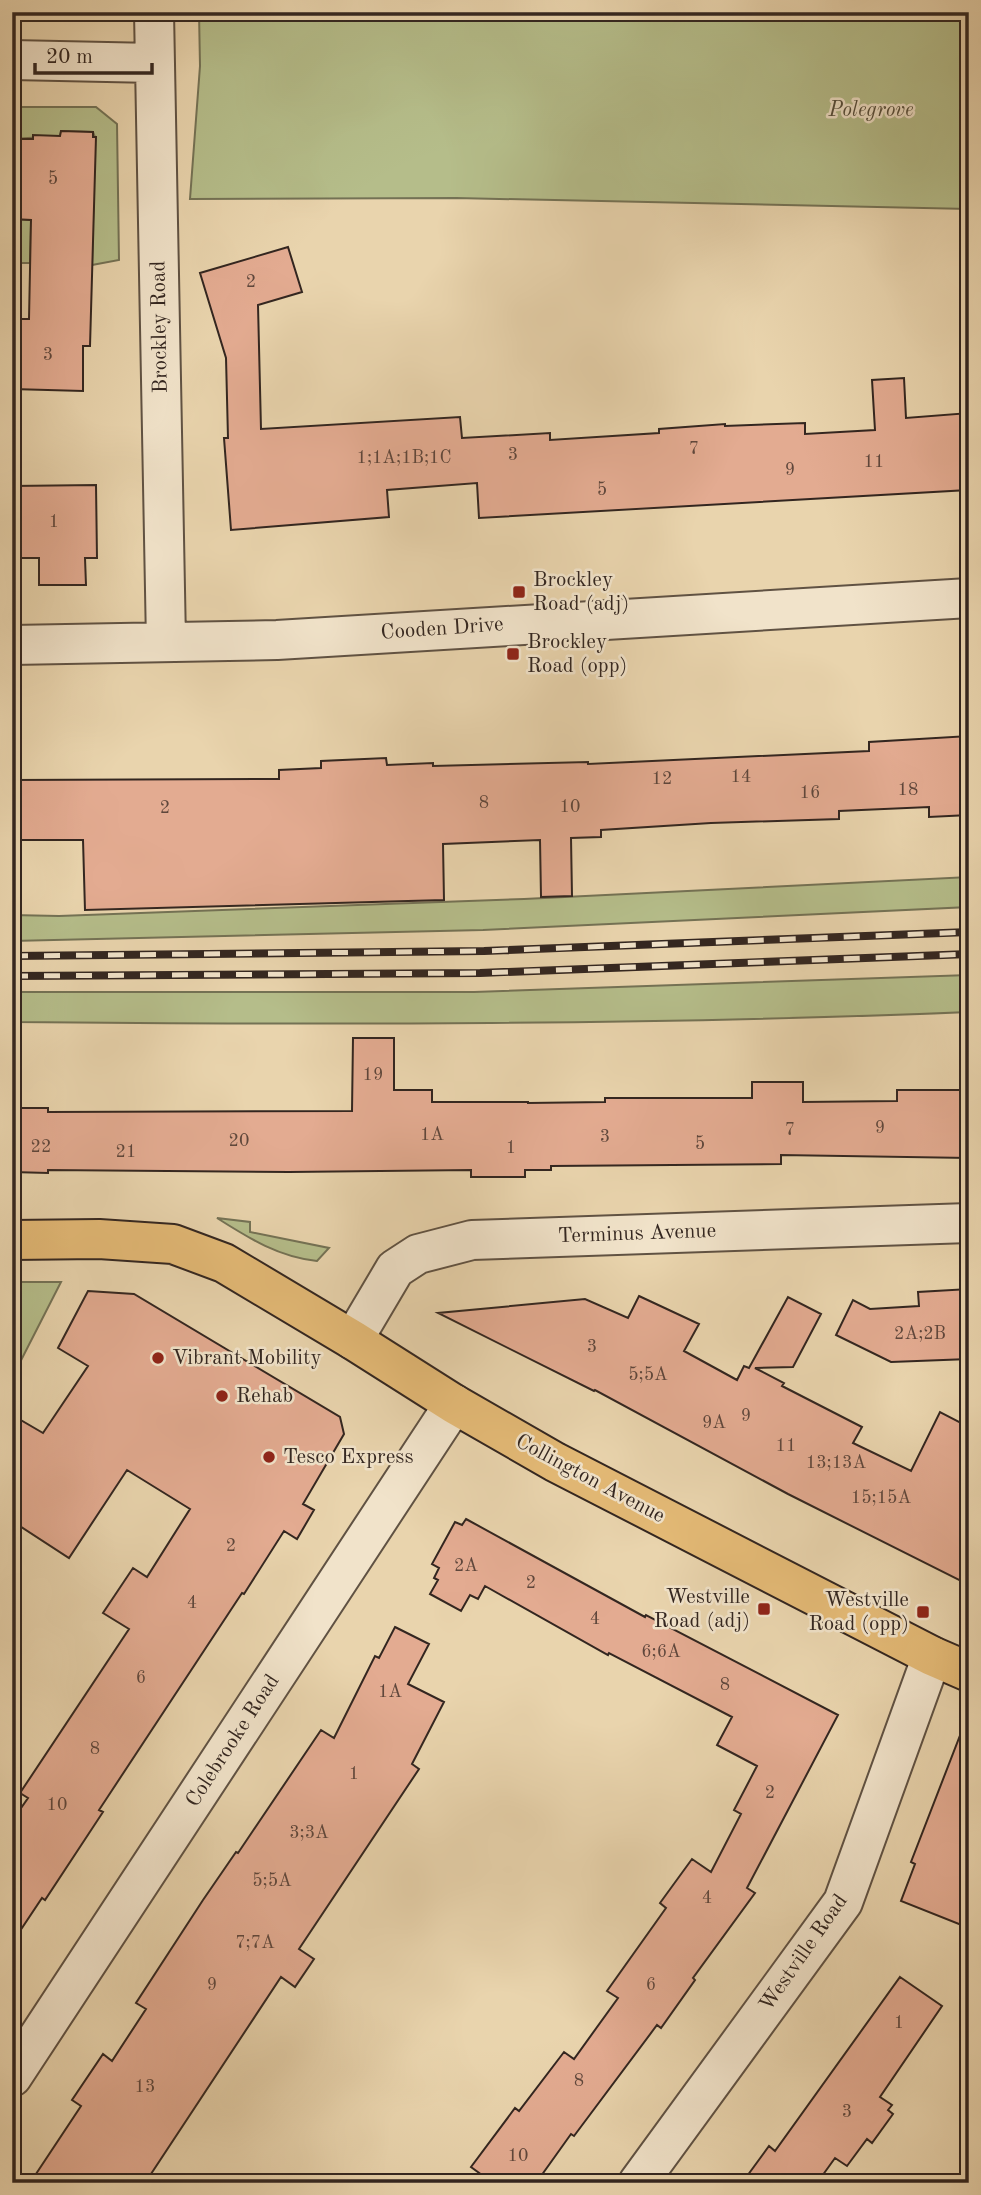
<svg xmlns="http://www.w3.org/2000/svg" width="981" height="2195" font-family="'Old Standard TT',serif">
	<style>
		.green { fill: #b5bd8a; stroke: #747255; stroke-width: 2 }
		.building { fill: #e3ab91; stroke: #332620; stroke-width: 2 }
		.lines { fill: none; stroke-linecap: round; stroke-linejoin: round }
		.minor-casing { stroke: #605243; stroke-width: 42 }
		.major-casing { stroke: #332620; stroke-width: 42 }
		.minor { stroke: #f1e3ca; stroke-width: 38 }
		.major { stroke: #e4ba76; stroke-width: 38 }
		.rail-casing { stroke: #332620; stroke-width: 8 }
		.rail { stroke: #f1e3ca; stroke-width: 5; stroke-dasharray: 16; stroke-linecap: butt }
		.poi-dot { fill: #8f2418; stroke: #f1e3ca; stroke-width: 2.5 }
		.labels { text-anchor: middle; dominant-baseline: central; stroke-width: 5; stroke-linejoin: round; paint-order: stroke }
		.number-label { font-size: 18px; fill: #5f473c }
		.park-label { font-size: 21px; font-style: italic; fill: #544c3a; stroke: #f1e3ca }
		.street-label { font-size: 21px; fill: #332620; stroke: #f1e3ca }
		.poi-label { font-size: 21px; fill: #332620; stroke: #f1e3ca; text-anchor: start }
	</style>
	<rect width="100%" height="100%" fill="#e9d4ad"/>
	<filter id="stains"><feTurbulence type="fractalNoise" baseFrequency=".00286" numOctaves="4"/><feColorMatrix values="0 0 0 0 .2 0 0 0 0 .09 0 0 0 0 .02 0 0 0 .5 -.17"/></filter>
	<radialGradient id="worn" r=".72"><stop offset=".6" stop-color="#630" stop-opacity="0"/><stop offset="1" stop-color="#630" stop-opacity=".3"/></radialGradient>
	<!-- green -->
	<path class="green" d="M199 12H969V209L456 198 190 199 200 66Z
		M12 107H96L117 124 119 260 92 265 95 137 93 132 61 131 60 136 12 139Z
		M12 219 31 220 30 263H12Z
		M969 877V907L483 930 12 941V915L59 916 524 899Z
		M969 975V1012C650 1025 331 1025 12 1022V992H474Z
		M217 1218 250 1222V1232L329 1248 317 1261C279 1257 250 1239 217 1218Z
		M12 1282H61L12 1378Z"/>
	<!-- building -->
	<path class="building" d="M61 131 93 132V137H96L90 346H83V391L12 389V319H29L31 220 12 219V139H33V135L60 136Z
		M288 247 302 292 258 305 261 429 460 417 462 438 550 433V440L659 433V429L725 424V426L805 423V434L875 430 872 380 904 378 906 418 969 413 968 490 479 518 477 483 387 490 389 517 231 530 224 438H228L226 358 200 273Z
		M96 485 97 558H85L86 585H39V558H12V486Z
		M969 736V815L929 817V807L839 811V819L711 823 601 830V837L571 838 572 896 541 897 540 840 443 844 444 900 85 910 83 840H12V780L279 779V770L321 768V761L386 758 387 765 433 763V766L588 762V764L869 751V742Z
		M353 1038H394V1090H432V1102H528V1103L605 1102V1098H752V1082H803V1102L897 1101V1090H969V1158L781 1155V1164L551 1166V1170H525V1177H471V1170L289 1172 48 1170V1173L12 1172V1108H48V1112L352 1111Z
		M969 1289V1359L891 1362 836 1335 853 1300 870 1309 919 1306 918 1292Z
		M88 1291 134 1294 340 1417 344 1434 303 1504 314 1510 297 1539 284 1531 244 1594 242 1593 99 1810 103 1812 45 1900 42 1898 12 1943V1821L28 1798 20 1793 129 1629 103 1613 133 1568 147 1577 190 1509 127 1470 69 1558 12 1521V1415L43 1433 88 1366 58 1348Z
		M639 1296 699 1324 684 1351 737 1380 744 1366 749 1368 788 1297 821 1314 793 1367 755 1368 784 1383 782 1386 862 1427 853 1443 911 1471 940 1412 969 1427V1585L788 1494 595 1390 594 1391 438 1313 585 1299 628 1318Z
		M466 1519 645 1617 646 1615 838 1715 747 1888 755 1893 693 1978 695 1980 661 2028 657 2025 574 2136 571 2134 536 2183H493L471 2167 515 2108 519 2111 564 2052 574 2059 618 1998 607 1991 666 1908 660 1903 692 1859 711 1872 741 1814 734 1810 757 1766 717 1745 732 1717 609 1653 608 1655 485 1586 478 1599 470 1595 461 1611 430 1594 438 1580 434 1578 439 1568 432 1564 455 1522 462 1525Z
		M395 1627 429 1644 408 1684 444 1702 412 1764 419 1769 299 1949 314 1959 295 1987 281 1977 145 2183H30L81 2106 72 2100 103 2054 112 2061 146 2009 136 2003 203 1900 236 1852 238 1853 321 1730 334 1738 375 1656 379 1658Z
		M966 1720 969 1721V1928L901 1901 915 1864 911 1862Z
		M900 1977 942 2006 880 2097 892 2105 888 2110 893 2114 872 2143 867 2139 847 2166 835 2158 817 2183H742L769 2146 775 2151Z"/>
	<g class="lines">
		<!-- minor casing -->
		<g class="minor-casing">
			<path id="minor" d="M154 12 166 642
				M12 60 154 63
				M12 645 277 640 969 598
				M353 1340 395 1269 418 1254 472 1240 969 1223
				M12 2077 454 1404
				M638 2183 843 1902 932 1656"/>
		</g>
		<!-- major casing -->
		<g class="major-casing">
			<path id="major" d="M12 1240 99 1239 173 1244 224 1263 353 1340 454 1404 555 1462 932 1656 969 1672"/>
		</g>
		<!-- minor -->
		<use href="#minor" class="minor"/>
		<!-- major -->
		<use href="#major" class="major"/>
		<!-- rail casing -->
		<g class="rail-casing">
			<path id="rail" d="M12 956 484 951 969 932
				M12 976 480 973 969 954"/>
		</g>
		<!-- rail -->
		<use href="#rail" class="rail"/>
	</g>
	<!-- markers -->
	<g class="poi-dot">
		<rect x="512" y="585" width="14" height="14" rx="3.5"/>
		<rect x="506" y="647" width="14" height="14" rx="3.5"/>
		<circle cx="158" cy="1358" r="7"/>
		<circle cx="222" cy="1396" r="7"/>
		<circle cx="269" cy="1457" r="7"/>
		<rect x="757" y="1602" width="14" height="14" rx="3.5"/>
		<rect x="916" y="1605" width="14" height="14" rx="3.5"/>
	</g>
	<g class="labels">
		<!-- number labels -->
		<g class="number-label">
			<text x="53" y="179">5</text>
			<text x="251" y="282">2</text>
			<text x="48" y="355">3</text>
			<text x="694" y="449">7</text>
			<text x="513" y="455">3</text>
			<text x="404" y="458">1;1A;1B;1C</text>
			<text x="874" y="462">11</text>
			<text x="790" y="470">9</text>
			<text x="602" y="490">5</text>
			<text x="54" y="522">1</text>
			<text x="741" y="777">14</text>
			<text x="662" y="779">12</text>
			<text x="908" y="790">18</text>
			<text x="810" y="793">16</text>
			<text x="484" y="803">8</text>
			<text x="570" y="807">10</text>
			<text x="165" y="808">2</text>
			<text x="373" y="1075">19</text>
			<text x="880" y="1128">9</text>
			<text x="790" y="1130">7</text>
			<text x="432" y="1135">1A</text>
			<text x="605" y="1137">3</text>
			<text x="239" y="1141">20</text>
			<text x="700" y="1144">5</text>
			<text x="41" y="1147">22</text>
			<text x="511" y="1148">1</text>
			<text x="126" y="1152">21</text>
			<text x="920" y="1334">2A;2B</text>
			<text x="592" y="1347">3</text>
			<text x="648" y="1375">5;5A</text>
			<text x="746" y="1416">9</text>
			<text x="714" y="1423">9A</text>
			<text x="786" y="1446">11</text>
			<text x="836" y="1463">13;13A</text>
			<text x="881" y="1498">15;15A</text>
			<text x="231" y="1546">2</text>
			<text x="466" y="1566">2A</text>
			<text x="531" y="1583">2</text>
			<text x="192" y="1603">4</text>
			<text x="595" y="1619">4</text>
			<text x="661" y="1652">6;6A</text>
			<text x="141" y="1678">6</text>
			<text x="725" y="1685">8</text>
			<text x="390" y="1692">1A</text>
			<text x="95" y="1749">8</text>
			<text x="354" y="1774">1</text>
			<text x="770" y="1793">2</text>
			<text x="57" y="1805">10</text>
			<text x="309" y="1833">3;3A</text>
			<text x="272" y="1881">5;5A</text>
			<text x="707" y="1898">4</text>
			<text x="255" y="1943">7;7A</text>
			<text x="212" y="1985">9</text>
			<text x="651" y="1985">6</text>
			<text x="899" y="2023">1</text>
			<text x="579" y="2081">8</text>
			<text x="145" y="2087">13</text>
			<text x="847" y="2112">3</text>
			<text x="518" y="2156">10</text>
		</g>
		<!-- park labels -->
		<g class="park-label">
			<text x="871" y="110">Polegrove</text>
		</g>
		<!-- street labels -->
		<g class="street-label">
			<text transform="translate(160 327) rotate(-91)">Brockley Road</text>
			<text transform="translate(442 629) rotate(-4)">Cooden Drive</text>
			<text transform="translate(637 1234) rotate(-2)">Terminus Avenue</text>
			<text transform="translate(590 1479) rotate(28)">Collington Avenue</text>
			<text transform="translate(233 1741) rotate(-57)">Colebrooke Road</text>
			<text transform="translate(804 1953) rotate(-55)">Westville Road</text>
		</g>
		<!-- poi labels -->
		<g class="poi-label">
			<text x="533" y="580">Brockley<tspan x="533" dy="24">Road (adj)</tspan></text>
			<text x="527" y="642">Brockley<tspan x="527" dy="24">Road (opp)</tspan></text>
			<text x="172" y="1358">Vibrant Mobility</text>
			<text x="236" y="1396">Rehab</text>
			<text x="283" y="1457">Tesco Express</text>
			<text x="750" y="1597" text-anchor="end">Westville<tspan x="750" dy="24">Road (adj)</tspan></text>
			<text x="909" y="1600" text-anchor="end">Westville<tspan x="909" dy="24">Road (opp)</tspan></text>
		</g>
	</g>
	<!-- margin -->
	<rect width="981" height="2195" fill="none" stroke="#e9d4ad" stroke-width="42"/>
	<rect x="14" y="14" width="953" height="2167" fill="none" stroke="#332620" stroke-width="3.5"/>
	<rect x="21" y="21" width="939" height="2153" fill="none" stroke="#332620" stroke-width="2"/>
	<!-- scale -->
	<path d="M35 63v10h117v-10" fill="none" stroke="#332620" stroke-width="3.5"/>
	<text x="46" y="63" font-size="21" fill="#332620" stroke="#f1e3ca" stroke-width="5" paint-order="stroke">20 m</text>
	<rect width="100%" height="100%" filter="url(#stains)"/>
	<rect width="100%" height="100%" fill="url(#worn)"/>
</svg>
